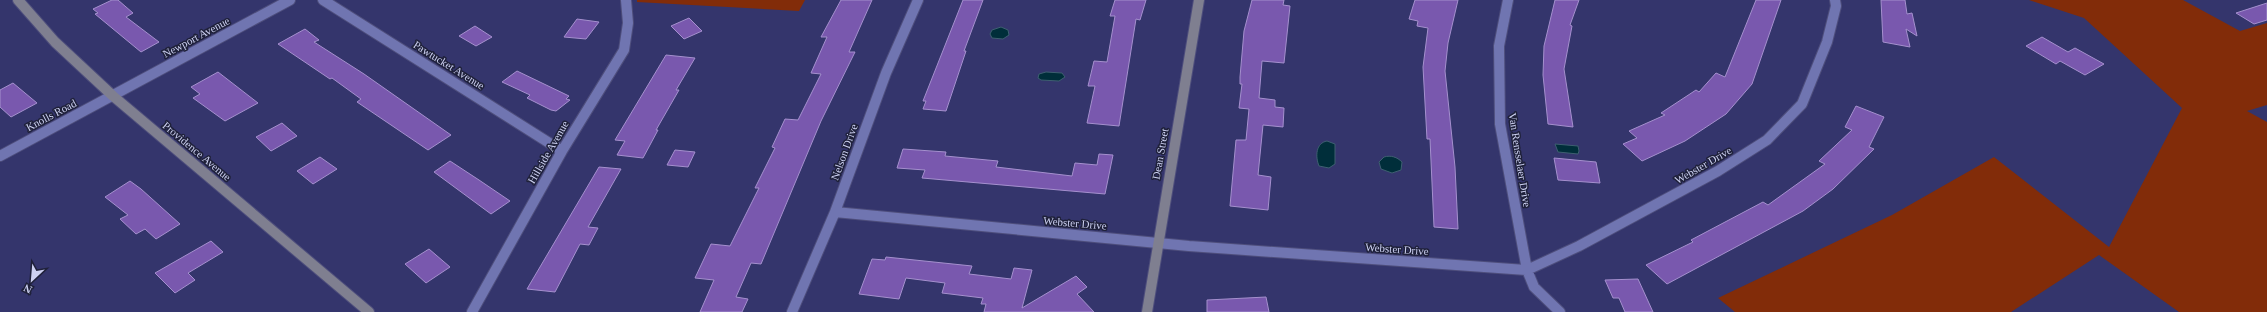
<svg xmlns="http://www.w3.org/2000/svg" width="2267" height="312" font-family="Georgia,serif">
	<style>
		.green { fill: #822c09 }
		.water { fill: #002e3a; stroke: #3e5f71 }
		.building { fill: #7958ae; stroke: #a590ce }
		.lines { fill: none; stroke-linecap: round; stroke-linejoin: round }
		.street-casing { stroke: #4e4e7c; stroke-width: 12 }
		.secondary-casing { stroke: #4e4e7c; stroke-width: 12 }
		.street { stroke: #7075b1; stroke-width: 10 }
		.secondary { stroke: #7f7f90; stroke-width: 10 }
		.labels { text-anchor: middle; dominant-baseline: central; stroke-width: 3; stroke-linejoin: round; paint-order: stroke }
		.street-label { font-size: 11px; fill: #cdd1f2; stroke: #1f213a }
	</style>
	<rect width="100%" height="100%" fill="#34356c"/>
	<!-- green -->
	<path class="green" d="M637 0H805L799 11 637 2Z
		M2029 0H2183L2240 31 2267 23V105L2247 111 2267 122V312H2179L2099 255 2011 312H1735L1718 298 1892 215 1994 157 2109 247 2182 108 2084 18Z"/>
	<!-- water -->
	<path class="water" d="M1001 27 1008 30 1009 35 1003 39 992 38 990 34 992 30Z
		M1046 72 1062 73 1065 77 1059 81 1041 80 1038 78 1039 74Z
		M1327 141 1335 144V164L1329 168 1319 166C1315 156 1316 143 1327 141Z
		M1555 144 1578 146 1579 151 1578 154 1558 152Z
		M1384 157C1391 155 1397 157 1402 162L1401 170 1392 173 1381 169 1379 162Z"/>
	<!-- building -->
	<path class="building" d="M112 0H118L133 13 126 17 159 42 141 52 95 14 98 13 93 9Z
		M841 0H872L849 52H855L821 121 761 264 751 263 736 297 748 299 742 312H700L714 280 695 278 711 244 730 246 759 188H755L775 148 772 147 785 119 798 120 821 74 811 73 827 37H821Z
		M963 0H983L964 51H966L946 111 923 109 926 101H923Z
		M1115 0H1146L1140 20 1136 19 1119 126 1087 123 1095 86H1088L1094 61 1107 62 1115 16H1110Z
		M1252 0H1284L1283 5 1290 6 1284 63 1262 61 1259 98 1275 100V107L1284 108 1283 127 1263 125 1258 175 1271 177 1268 210 1230 206 1236 140H1246L1249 109 1239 108 1242 84H1240V77L1244 31Z
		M1415 0H1458L1448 43 1445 71 1455 167 1458 229 1434 227 1430 139H1427L1423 67 1428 28 1417 26 1418 21 1409 19Z
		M1555 0H1579L1570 25 1572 26 1564 69 1573 127 1548 124 1543 75 1544 46Z
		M1756 0H1781L1752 84 1726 114 1685 141 1642 161 1623 144 1637 138 1629 131 1665 115 1661 113 1696 90 1699 92 1716 73 1725 77Z
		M1881 0H1905L1907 14 1912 13 1917 36 1906 29 1910 47 1883 42Z
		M2267 3V20L2254 24 2236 13Z
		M689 18 702 31 684 39 671 26Z
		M577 19 599 22 586 39 564 37Z
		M475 26 492 37 476 46 459 36Z
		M305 29 319 40 314 42 364 74 451 135 428 150 357 102 361 99 332 78 330 79 278 44Z
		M2042 37 2068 52 2075 48 2104 64 2085 75 2060 61 2056 64 2026 46Z
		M666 55 695 58 676 90H679L656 130H658L643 158 617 155 625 141 615 140Z
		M517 71 569 96 566 99 570 100 556 111 551 110 527 98 530 95 502 82Z
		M218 72 258 103 225 121 193 98 200 94 191 87Z
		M13 83 37 103 11 117 0 107V90Z
		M1856 106 1884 117 1869 147 1874 149 1833 189 1803 211 1667 284 1646 265 1693 242 1691 240 1763 202 1768 205 1825 164 1819 161 1852 130 1845 127Z
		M282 123 297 136 271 151 256 137Z
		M903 149 946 152 945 156 998 161 996 167 1072 176 1075 163 1097 165 1099 154 1113 155 1105 194 922 178 925 170 897 168Z
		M675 150 695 152 688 167 667 165Z
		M320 157 337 169 313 184 297 171Z
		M1554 158 1596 162 1600 183 1558 180Z
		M450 161 479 180 510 201 491 214 434 172Z
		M599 167 621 169 588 227 598 228 589 245 580 244 555 292 527 289Z
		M130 181 141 189 180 224 156 239 145 229 136 234 120 219 128 215 105 197Z
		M211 241 223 252 188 273 195 280 175 293 155 273Z
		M429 249 450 267 426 283 405 264Z
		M886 257 972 266 969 274 1011 279 1014 268 1032 270 1022 308 1076 276 1087 287 1077 294 1094 312H984L986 304H981L983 298 942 293 945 283 906 278 899 299 859 294 872 259 885 260Z
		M1638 279 1653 312H1625L1619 298H1613L1605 280Z
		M1266 297 1269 312H1207V300Z"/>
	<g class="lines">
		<!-- street casing -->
		<g class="street-casing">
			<path id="street" d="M323 0 562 151
				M1508 0 1499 46 1500 124 1527 270 1534 287 1560 312
				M0 156 290 0
				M835 212 1189 246 1527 270 1579 246 1718 171 1767 140 1802 104 1827 42 1836 6 1835 0
				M472 312 562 151 624 50 628 23 626 0
				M792 312 835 212 886 73 918 0"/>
		</g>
		<!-- secondary casing -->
		<g class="secondary-casing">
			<path id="secondary" d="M18 0 55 42 113 96 369 312
				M1147 312 1199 0"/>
		</g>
		<!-- street -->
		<use href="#street" class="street"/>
		<!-- secondary -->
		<use href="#secondary" class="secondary"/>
	</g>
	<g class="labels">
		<!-- street labels -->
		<g class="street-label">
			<text transform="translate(196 37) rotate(-28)">Newport Avenue</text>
			<text transform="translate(449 65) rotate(32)">Pawtucket Avenue</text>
			<text transform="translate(51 115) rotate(-28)">Knolls Road</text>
			<text transform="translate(197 151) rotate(40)">Providence Avenue</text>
			<text transform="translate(548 152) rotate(-60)">Hillside Avenue</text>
			<text transform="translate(844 152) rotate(-70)">Nelson Drive</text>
			<text transform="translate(1160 154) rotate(-80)">Dean Street</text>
			<text transform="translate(1520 160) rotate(81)">Van Rensselaer Drive</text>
			<text transform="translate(1703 165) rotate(-30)">Webster Drive</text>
			<text transform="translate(1075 223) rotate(5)">Webster Drive</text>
			<text transform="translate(1397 249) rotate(4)">Webster Drive</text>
		</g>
	</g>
	<!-- north arrow -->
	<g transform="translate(32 280) rotate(206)" stroke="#1f213a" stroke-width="3" paint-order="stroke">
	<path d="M0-3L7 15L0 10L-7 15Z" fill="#cdd1f2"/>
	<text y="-6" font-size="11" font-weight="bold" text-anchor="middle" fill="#cdd1f2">N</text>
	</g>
</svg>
